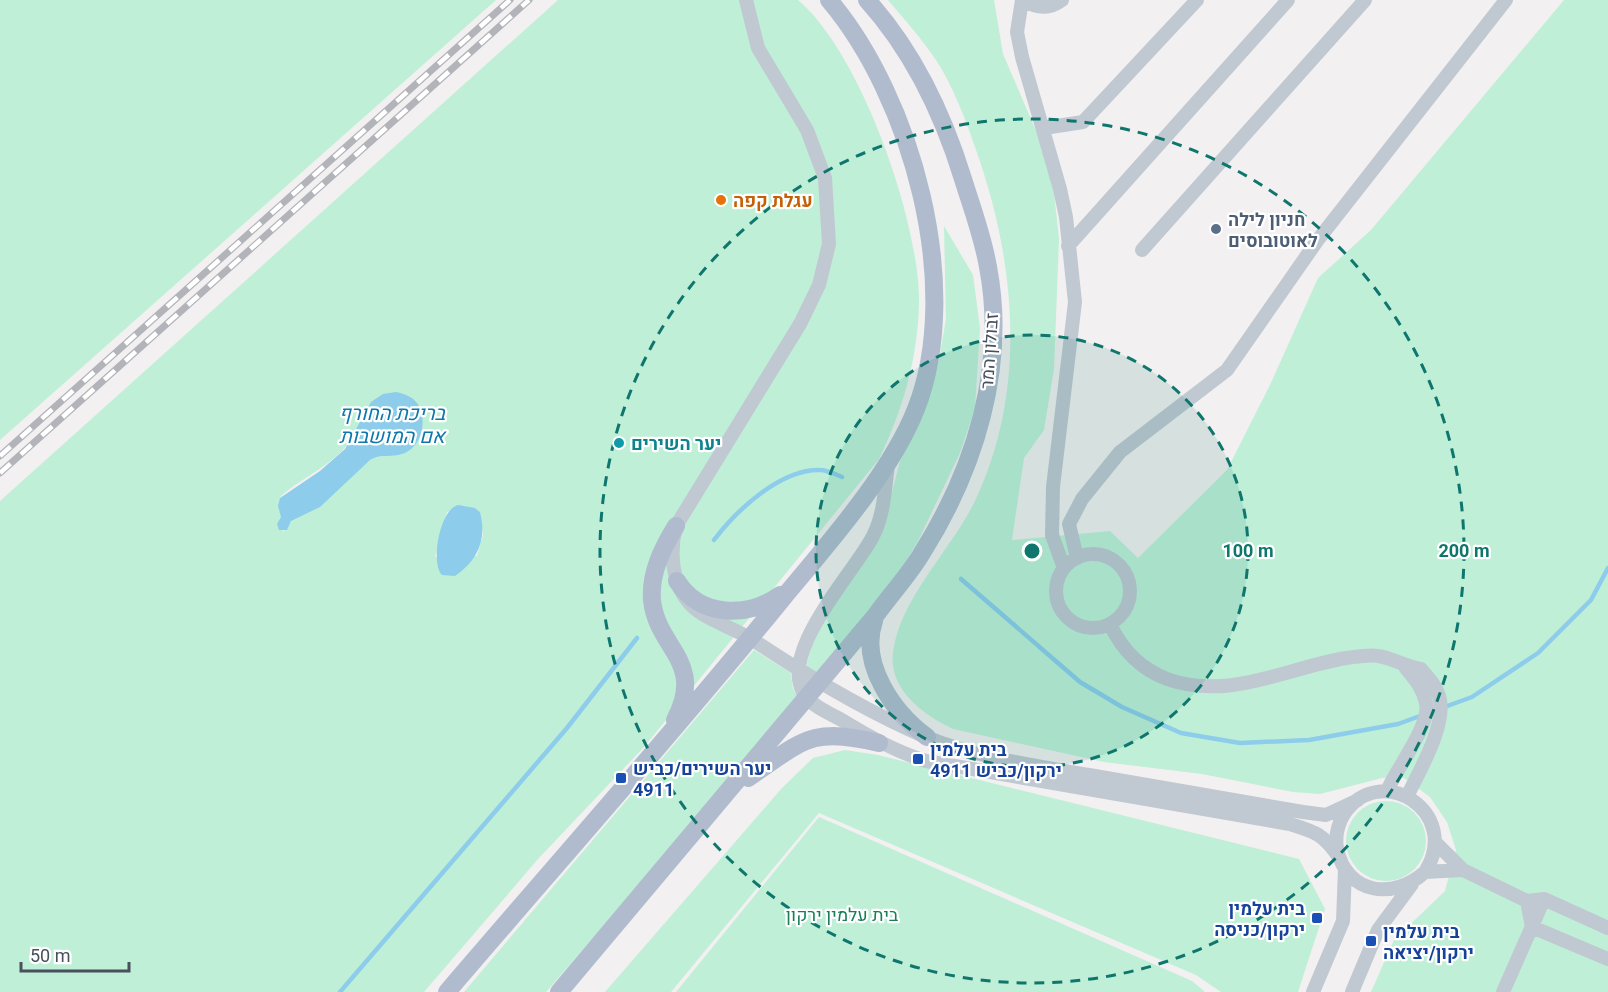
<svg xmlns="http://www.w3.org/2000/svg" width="1608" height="992" font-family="Roboto,Heebo,sans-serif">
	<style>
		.green { fill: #bfefd7; fill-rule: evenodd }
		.water { fill: #8dcdeb }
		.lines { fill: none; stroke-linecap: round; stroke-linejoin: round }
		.stream { stroke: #8dcdeb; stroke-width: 4.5 }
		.minor { stroke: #c0c8d1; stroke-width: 14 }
		.major { stroke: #b0bcce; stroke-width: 18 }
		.rail-casing { stroke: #b2b4ba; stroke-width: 7 }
		.rail { stroke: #fff; stroke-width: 4.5; stroke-dasharray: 14; stroke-linecap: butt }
		.ring { fill: none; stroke: #0f766e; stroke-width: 3; stroke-dasharray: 10 8 }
		.food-dot { fill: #e8710a; stroke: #fff; stroke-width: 2 }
		.service-dot { fill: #5c6f8a; stroke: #fff; stroke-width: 2 }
		.culture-dot { fill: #0f9aa8; stroke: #fff; stroke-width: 2 }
		.transit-dot { fill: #1a4fb4; stroke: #fff; stroke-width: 2 }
		.labels { text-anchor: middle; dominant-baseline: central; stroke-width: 4.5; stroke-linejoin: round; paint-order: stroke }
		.food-label { font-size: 18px; font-weight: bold; fill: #c56008; stroke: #fff; text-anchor: start }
		.service-label { font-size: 18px; font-weight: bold; fill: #4e5e75; stroke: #fff; text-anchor: start }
		.street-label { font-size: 18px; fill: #48505d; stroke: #fff }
		.culture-label { font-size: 18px; font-weight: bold; fill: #0d838f; stroke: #fff; text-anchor: start }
		.transit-label { font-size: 18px; font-weight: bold; fill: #164399; stroke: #fff; text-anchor: start }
		.park-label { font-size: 18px; fill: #197e57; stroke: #fff }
		.water-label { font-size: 20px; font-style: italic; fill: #0f77a9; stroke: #fff }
		.centre { fill: #0f766e; stroke: #fff; stroke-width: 3 }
		.ring-label { font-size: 18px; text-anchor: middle; font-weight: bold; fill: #0f766e; stroke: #fff; stroke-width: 4.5; stroke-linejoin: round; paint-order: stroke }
	</style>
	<rect width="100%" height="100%" fill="#f2f0f0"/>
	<!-- green -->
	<path class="green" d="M0 0H496L0 440Z
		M558 0H798C861 53 921 224 919 305 917 361 903 409 879 459L644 747 538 859 424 992H0V501ZM353 437 415 445C399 460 387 451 370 460L291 521 283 532 280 497C303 476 335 465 353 437ZM475 508 480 512 483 535 477 556 435 557 447 512Z
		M888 0H994L1003 54 1040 140 1054 193 1059 239 1054 369 1044 430 1024 458 1012 540 1110 531 1138 558 1227 470 1270 385 1318 278 1371 230 1564 0H1608V992H1371L1394 940 1445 891 1456 850 1447 822 1430 797 1404 778H1382L1320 794 1293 792 1202 774 1104 762 953 729C923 715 888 689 893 652 900 598 952 549 975 501 1028 389 1016 261 975 147 965 118 953 86 936 60 922 39 904 19 888 0Z
		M944 226 973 275 980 328 975 408 960 453 918 541 895 580 821 674 806 668 813 639 885 520 900 461 926 407 938 365 946 319Z
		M754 650 791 673 793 689 800 700 546 992H464Z
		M845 750 878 755 1299 859 1325 909 1298 992H1221L1196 975 819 813 671 992H605L782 788 813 758Z
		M1346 841a40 40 0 1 1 80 0a40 40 0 1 1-80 0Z
		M819 817 1192 981 1205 992H676Z"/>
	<!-- water -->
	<path class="water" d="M396 392C410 395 419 400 422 415 425 432 417 452 398 455 387 457 380 454 370 460L320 507 291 521 287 530H279L277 524 281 517 278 506 280 498 320 471 345 449 371 402 383 394Z
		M458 505 475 508 480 512C487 540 478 560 455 576L442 575C430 563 440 509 458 505Z"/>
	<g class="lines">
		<!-- stream -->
		<path class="stream" d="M714 540C736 511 780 469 820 470 827 470 835 474 842 477
			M961 579 1080 682 1122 707 1181 733 1240 743 1309 740 1398 724 1472 697 1538 653 1591 600 1608 568
			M340 992 567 728 637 638"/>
		<!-- minor -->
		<path class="minor" d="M746 0 758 48 807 130 825 178 829 244 819 285 800 324 676 526C668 558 673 597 704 615 721 625 740 631 756 642 809 677 867 712 926 737 973 757 1038 766 1089 775 1160 787 1232 800 1303 812L1326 815 1358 800
			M1022 0 1017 32 1022 57 1060 189 1066 217 1075 302 1053 487 1052 535 1064 568
			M1023 0C1036 8 1049 10 1062 0
			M1044 128 1083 122 1197 0
			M1068 246 1288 0
			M1142 250 1365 0
			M888 465C885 488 884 515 873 536 855 572 774 655 806 697 813 706 829 713 840 719 868 736 894 751 926 761L1290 824C1316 832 1323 834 1339 857
			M1056 591a37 37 0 1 1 74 0a37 37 0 1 1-74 0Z
			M1077 558 1069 524 1082 499 1120 452 1227 370 1317 241 1506 0
			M1110 624C1122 650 1141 669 1167 679 1229 701 1286 668 1346 658 1355 657 1369 654 1378 656 1393 658 1406 667 1421 669 1429 678 1438 688 1440 700 1445 729 1419 771 1407 797
			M1387 791C1396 769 1431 725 1426 703 1423 688 1414 678 1405 667
			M1463 870 1527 901 1544 899 1608 928
			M1425 872C1463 812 1380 760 1344 814 1338 824 1335 837 1337 849 1347 895 1394 900 1425 872L1463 870 1436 843
			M1527 901 1532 927 1608 959
			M1313 992 1343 921 1345 869
			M1352 992 1378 930 1412 884
			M1503 992 1544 899"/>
		<!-- major -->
		<path class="major" d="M677 581C700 618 748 618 780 595
			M874 621C859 664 894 713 927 737
			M675 720C706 661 657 649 652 600 650 573 662 549 676 526
			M748 778C803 741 810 726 879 743
			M447 992C559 861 674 732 783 598 827 545 891 473 916 409 964 287 912 98 829 0
			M559 992 876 615C891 594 909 575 922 553 975 469 1007 366 988 267 983 237 972 208 963 179 943 114 913 51 867 0"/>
		<!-- rail casing -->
		<g class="rail-casing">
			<path id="rail" d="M0 456 510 0
				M0 473 529 0"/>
		</g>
		<!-- rail -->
		<use href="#rail" class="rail"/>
	</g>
	<!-- distance rings -->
	<circle cx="1032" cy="551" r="216" fill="#0f766e" fill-opacity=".12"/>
	<g class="ring">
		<circle cx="1032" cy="551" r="216"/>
		<circle cx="1032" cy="551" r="432"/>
	</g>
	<!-- markers -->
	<circle class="food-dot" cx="721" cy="200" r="6"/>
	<circle class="service-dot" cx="1216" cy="229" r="6"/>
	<circle class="culture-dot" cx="619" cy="443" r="6"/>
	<g class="transit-dot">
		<rect x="912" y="753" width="12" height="12" rx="3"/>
		<rect x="615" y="772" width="12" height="12" rx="3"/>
		<rect x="1311" y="912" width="12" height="12" rx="3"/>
		<rect x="1365" y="935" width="12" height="12" rx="3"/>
	</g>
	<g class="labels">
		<!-- food labels -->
		<g class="food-label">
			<text x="733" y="200">עגלת קפה</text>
		</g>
		<!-- service labels -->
		<g class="service-label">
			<text x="1228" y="219">חניון לילה<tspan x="1228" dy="21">לאוטובוסים</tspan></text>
		</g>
		<!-- street labels -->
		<g class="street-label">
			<text transform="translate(989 351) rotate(-86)">זבולון המר</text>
		</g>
		<!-- culture labels -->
		<g class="culture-label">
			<text x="631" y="443">יער השירים</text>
		</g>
		<!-- transit labels -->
		<g class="transit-label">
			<text x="930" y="749">בית עלמין<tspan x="930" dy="21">ירקון/כביש 4911</tspan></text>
			<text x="633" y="768">יער השירים/כביש<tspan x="633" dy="21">4911</tspan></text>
			<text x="1305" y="908" text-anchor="end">בית עלמין<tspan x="1305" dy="21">ירקון/כניסה</tspan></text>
			<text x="1383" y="931">בית עלמין<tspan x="1383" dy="21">ירקון/יציאה</tspan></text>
		</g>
		<!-- park labels -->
		<g class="park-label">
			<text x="842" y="914">בית עלמין ירקון</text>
		</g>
		<!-- water labels -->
		<g class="water-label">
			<text x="392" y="413">בריכת החורף<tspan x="392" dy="23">אם המושבות</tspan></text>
		</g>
	</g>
	<circle cx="1032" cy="551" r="9" class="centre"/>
	<g class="ring-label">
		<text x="1248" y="557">100 m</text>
		<text x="1464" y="557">200 m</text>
	</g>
	<!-- scale -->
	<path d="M21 962v9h108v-9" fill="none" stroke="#48505d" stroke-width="3"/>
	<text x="30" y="962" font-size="18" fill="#48505d" stroke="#ffffff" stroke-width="4.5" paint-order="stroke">50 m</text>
</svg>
